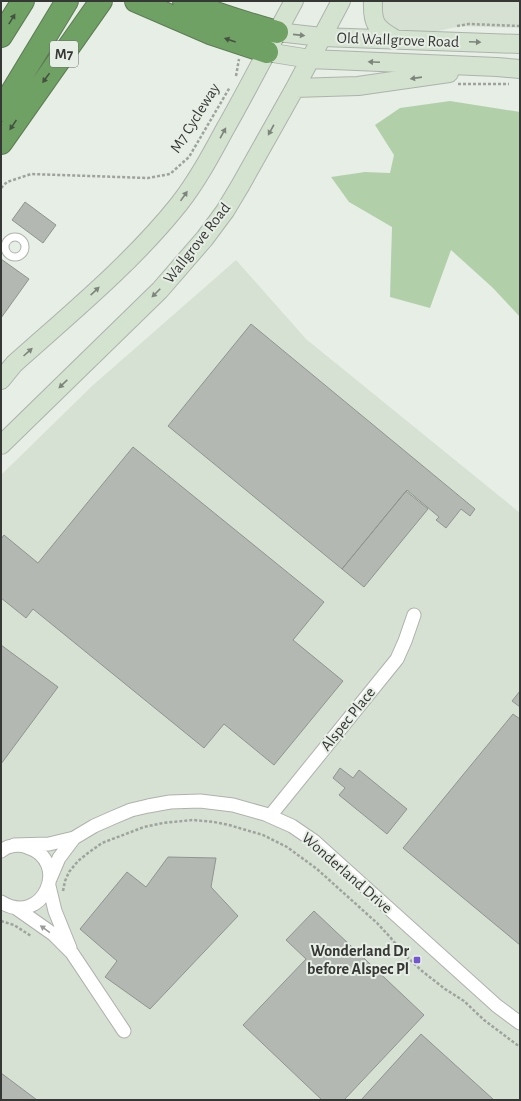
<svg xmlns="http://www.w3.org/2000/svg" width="521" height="1101" font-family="'Alegreya Sans',sans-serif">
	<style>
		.built { fill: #d6e1d3 }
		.green { fill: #b1d0aa }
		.building { fill: #b3b9b2; stroke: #8f958e }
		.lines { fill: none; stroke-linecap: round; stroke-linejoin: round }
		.service-casing { stroke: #adb3ab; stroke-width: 9 }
		.minor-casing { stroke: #adb3ab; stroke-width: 15 }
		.secondary-casing { stroke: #adb3ab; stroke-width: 20 }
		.motorway-casing { stroke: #5c7c54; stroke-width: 24 }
		.path { stroke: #9ea39c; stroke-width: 2.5; stroke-dasharray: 3 2; stroke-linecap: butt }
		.service { stroke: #fff; stroke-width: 7 }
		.minor { stroke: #fff; stroke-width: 13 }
		.secondary { stroke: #d4e3d0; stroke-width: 18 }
		.motorway { stroke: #70a164; stroke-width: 22 }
		.oneway { fill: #445241 }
		.oneway2 { fill: #7d857b }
		.oneway3 { fill: #9a9c9a }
		.poi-dot { fill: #7357d1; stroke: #e7eee5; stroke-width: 1.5 }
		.labels { text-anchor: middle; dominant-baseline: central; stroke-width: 4; stroke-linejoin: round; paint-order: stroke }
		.shield { fill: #e7eee5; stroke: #6b6f6a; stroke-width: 1 }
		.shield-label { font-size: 15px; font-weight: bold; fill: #363835 }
		.street-label { font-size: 16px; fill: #363835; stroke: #e7eee5 }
		.poi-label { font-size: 16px; font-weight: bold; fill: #363835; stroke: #e7eee5; text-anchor: end }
	</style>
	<rect width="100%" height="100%" fill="#e7eee5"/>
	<!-- built -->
	<path class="built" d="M376 1H520V28L461 26 438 31 412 32 394 29 386 23 378 13Z
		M236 260 306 339 520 513V1100H1V475L92 386Z"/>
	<!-- green -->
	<path class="green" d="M450 101 520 112V317L493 288 451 250 430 308 390 297 392 227 349 202 331 177 365 172 390 173 394 155 375 125 400 108Z"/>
	<!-- building -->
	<path class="building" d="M25 202 56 225 43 243 12 220Z
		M1 259 29 279 1 318Z
		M251 324 475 509 470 516 461 509 446 528 436 520 439 517 407 490 342 569 168 426Z
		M133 447 324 602 293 640 343 681 274 765 224 724 204 748 33 609 26 618 1 598V539L4 535 38 563Z
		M406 491 428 509 364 587 342 569Z
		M1 645 58 687 1 764Z
		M520 691V707L512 701Z
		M513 714 520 719V945L403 848Z
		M340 768 353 778 359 770 407 809 387 834 339 795 345 788 333 778Z
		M168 857 216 858 211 887 238 916 150 1009 105 977 117 961 80 929 127 872 146 887Z
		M314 911 424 1015 344 1100H322L243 1025 306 959 286 940Z
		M421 1034 494 1100H361Z
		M1 1073 37 1100H1Z"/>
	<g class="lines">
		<!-- service casing -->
		<g class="service-casing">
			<path id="service" d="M5 247a10 10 0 1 1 20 0a10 10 0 1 1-20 0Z"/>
		</g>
		<!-- minor casing -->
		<g class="minor-casing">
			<path id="minor" d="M270 816 397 659 405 641 414 615
				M14 845 49 844 74 838 94 826 112 818 131 810 148 806 170 802 200 801 233 805 265 814 292 826 314 841 497 1006 520 1023
				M1 851C8 845 19 844 27 847 72 861 43 928 1 902
				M50 879 59 858 74 838
				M49 886 55 911 70 948
				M16 908 53 934 72 953 124 1031"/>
		</g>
		<!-- secondary casing -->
		<g class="secondary-casing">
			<path id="secondary" d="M373 1C372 24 376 28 395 39
				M277 32 322 37 520 44
				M267 52 310 59 497 67 520 69
				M295 88 358 86 449 73
				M1 380 14 364C71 313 132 263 179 204 197 181 211 155 225 129 249 87 271 43 294 1
				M1 445 160 290 205 238 225 211 240 186 295 88 341 1"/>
		</g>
		<!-- motorway casing -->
		<g class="motorway-casing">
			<path id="motorway" d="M136 1 210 33 267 52
				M184 1C215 14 245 23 277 32
				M1 36 23 1
				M1 110 67 1
				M1 143 101 1"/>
		</g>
		<!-- path -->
		<path class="path" d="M457 26 469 24 520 26
			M236 76 239 59
			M458 84H509
			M1 188 7 182 31 174 148 178 170 174 189 157 230 87
			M63 891 65 881 69 872 78 861 88 853 102 843 144 827 163 823 193 820 214 822 229 825 263 835 287 847 317 869 377 923 390 937 406 956 422 971 445 989 464 1001 484 1020 520 1047
			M1 921 14 925 31 936"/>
		<!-- service -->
		<use href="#service" class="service"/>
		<!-- minor -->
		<use href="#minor" class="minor"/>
		<!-- secondary -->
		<use href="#secondary" class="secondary"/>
		<!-- motorway -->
		<use href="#motorway" class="motorway"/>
	</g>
	<!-- one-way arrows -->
	<defs><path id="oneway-solid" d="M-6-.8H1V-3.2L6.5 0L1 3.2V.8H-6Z"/></defs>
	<g class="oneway">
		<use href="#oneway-solid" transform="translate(12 19) rotate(-58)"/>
		<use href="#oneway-solid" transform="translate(230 40) rotate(-161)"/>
		<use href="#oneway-solid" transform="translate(46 78) rotate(126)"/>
		<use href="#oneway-solid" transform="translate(13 125) rotate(124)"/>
	</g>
	<g class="oneway2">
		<use href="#oneway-solid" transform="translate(299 35) rotate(6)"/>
		<use href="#oneway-solid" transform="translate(475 42) rotate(2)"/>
		<use href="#oneway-solid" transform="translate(374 62) rotate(-177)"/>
		<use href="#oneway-solid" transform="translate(416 78) rotate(172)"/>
		<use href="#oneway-solid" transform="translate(271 130) rotate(119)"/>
		<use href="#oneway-solid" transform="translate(223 133) rotate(-61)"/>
		<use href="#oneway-solid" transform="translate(184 196) rotate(-55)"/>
		<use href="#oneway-solid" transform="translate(95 291) rotate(-43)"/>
		<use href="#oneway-solid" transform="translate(156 293) rotate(135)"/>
		<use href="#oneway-solid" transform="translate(28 352) rotate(-42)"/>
		<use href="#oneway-solid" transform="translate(63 384) rotate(136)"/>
	</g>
	<use class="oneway3" href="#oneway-solid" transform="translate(45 929) rotate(-144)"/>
	<!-- markers -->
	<rect class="poi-dot" x="413" y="956" width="8" height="8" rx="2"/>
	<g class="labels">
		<!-- shield labels -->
		<rect class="shield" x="50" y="41" width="28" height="26" rx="3"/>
		<g class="shield-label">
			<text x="64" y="54">M7</text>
		</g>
		<!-- street labels -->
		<g class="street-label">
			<text transform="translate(398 40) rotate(2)">Old Wallgrove Road</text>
			<text transform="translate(195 118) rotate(-58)">M7 Cycleway</text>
			<text transform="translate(197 243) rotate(-52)">Wallgrove Road</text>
			<text transform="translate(348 719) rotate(-51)">Alspec Place</text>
			<text transform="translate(347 873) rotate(41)">Wonderland Drive</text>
		</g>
		<!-- poi labels -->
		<g class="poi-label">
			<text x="409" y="951">Wonderland Dr<tspan x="409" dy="18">before Alspec Pl</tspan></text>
		</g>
	</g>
	<!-- border -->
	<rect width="521" height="1101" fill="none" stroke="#363835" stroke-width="4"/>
</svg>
